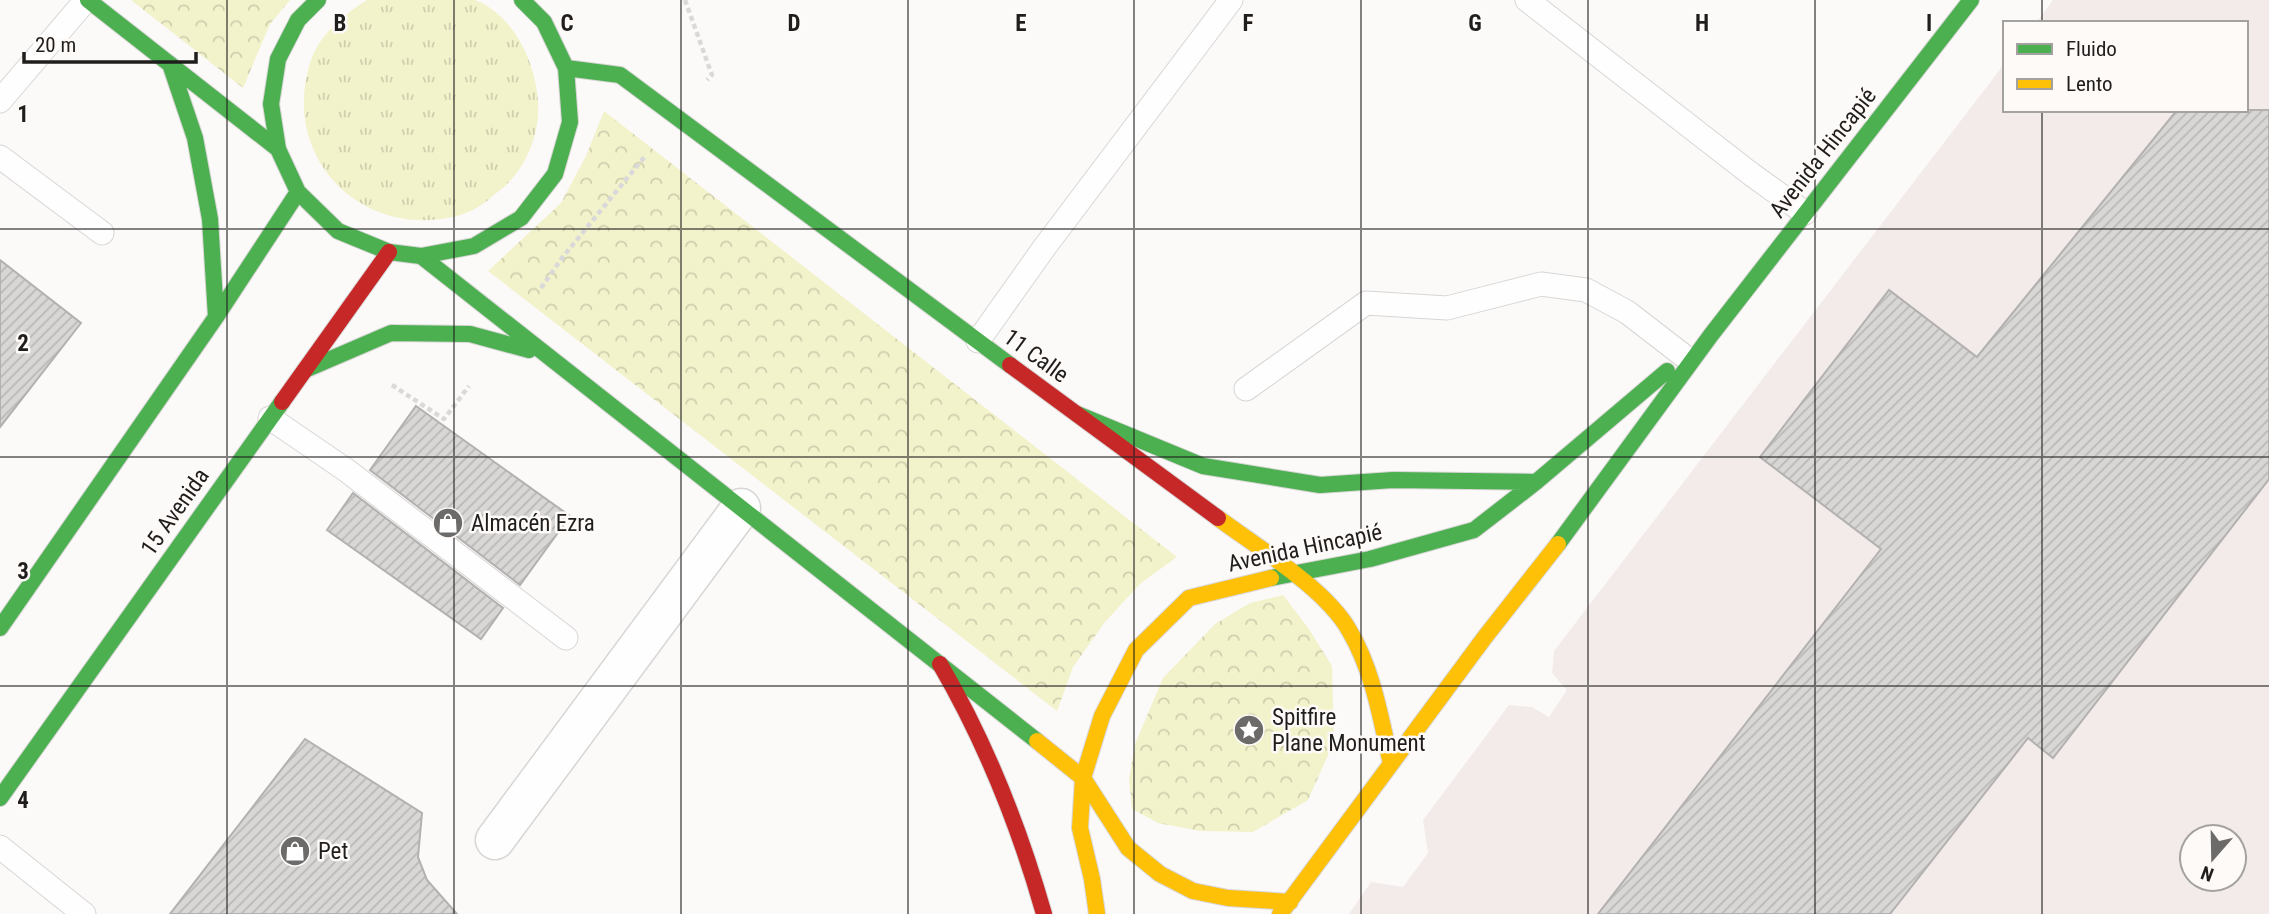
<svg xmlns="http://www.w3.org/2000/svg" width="2269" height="914" font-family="'Roboto Condensed',sans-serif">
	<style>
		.built { fill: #f2ebe9; fill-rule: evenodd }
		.grass { fill: url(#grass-tufts) }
		.park { fill: url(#park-crowns) }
		.building { fill: url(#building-hatch); stroke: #b3b1b0; stroke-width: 2 }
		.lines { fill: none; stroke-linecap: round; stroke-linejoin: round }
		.lane-casing { stroke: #d7d6d5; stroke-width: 25 }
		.street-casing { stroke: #d7d6d5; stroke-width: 41 }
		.fast-casing { stroke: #d7d6d5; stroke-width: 18 }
		.slow-casing { stroke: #d7d6d5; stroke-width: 18 }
		.jam-casing { stroke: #d7d6d5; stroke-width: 18 }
		.path { stroke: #dad9d9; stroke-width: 4.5; stroke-dasharray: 5 3.5; stroke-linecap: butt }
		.lane { stroke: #fffefe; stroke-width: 23 }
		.street { stroke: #fffefe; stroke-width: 38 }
		.fast { stroke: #4caf50; stroke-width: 16 }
		.slow { stroke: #ffc107; stroke-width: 16 }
		.jam { stroke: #c62828; stroke-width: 16 }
		.grid { fill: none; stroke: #1f1e1d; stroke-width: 2; stroke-opacity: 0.55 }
		.labels { text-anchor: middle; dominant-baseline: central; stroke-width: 5; stroke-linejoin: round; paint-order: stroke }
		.street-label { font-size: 23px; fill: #1f1e1d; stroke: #fdfaf8 }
		.poi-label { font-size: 23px; fill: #1f1e1d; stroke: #fdfaf8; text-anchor: start }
		.grid-label { font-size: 23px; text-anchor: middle; font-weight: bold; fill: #1f1e1d; stroke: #fdfaf8; stroke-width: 5; stroke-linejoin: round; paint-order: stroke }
	</style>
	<defs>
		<pattern id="grass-tufts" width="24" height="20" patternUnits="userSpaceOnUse" patternTransform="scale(1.75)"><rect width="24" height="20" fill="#f2f2cb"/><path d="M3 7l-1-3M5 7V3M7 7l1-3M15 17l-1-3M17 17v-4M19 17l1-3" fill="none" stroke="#cfcfae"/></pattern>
		<pattern id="park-crowns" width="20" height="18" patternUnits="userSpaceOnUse" patternTransform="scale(1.75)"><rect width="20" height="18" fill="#f2f2cb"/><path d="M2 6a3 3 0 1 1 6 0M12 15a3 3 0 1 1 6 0" fill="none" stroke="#cfcfae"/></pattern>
		<pattern id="building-hatch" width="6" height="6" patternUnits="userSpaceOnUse" patternTransform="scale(1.75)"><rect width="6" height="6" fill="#d8d7d6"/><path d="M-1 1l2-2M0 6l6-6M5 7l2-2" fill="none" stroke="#b9b8b7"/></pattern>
	</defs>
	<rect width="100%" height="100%" fill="#fcfaf9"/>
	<!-- built -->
	<path class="built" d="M2053 0H2269V914H1349L1371 882 1403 887 1428 853 1423 820 1509 705 1532 707 1549 717 1567 690 1552 673 1554 651 2005 63V110H2246V23H2036ZM2192 837H2234V879H2192Z"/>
	<!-- grass -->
	<path class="grass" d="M367 0H475C511 14 532 55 537 92 543 127 528 169 499 191 492 196 486 203 478 207 460 218 437 221 417 220 352 217 301 163 304 98 305 79 309 58 320 42 333 24 348 12 367 0Z"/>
	<!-- park -->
	<path class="park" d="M131 0H290L270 24 243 88Z
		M604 111 1177 557 1141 583 1105 622 1073 667 1057 711 488 271 561 203 586 156Z
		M1283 595 1309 629 1332 666 1334 742 1308 800 1253 832 1200 831 1158 823 1132 809 1129 779 1135 744 1163 678 1215 624 1250 603Z"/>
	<!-- building -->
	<path class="building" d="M2177 110H2269V479L2053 758 2028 738 1890 914H1598L1881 549 1760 457 1889 290 1977 357Z
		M0 260 81 323 0 427Z
		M416 406 570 516 520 585 370 470Z
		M353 493 503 608 481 639 327 530Z
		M305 739 422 813 418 857 427 880 457 914H170Z"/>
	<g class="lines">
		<!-- lane casing -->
		<g class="lane-casing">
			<path id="lane" d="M1527 0 1751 174 1805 213
				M0 101 86 0
				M0 157 102 233
				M978 341 1044 248 1231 0
				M1246 389 1366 303 1447 308 1541 284 1586 290 1627 312 1684 356
				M270 418 346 470 566 638
				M0 847 84 914"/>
		</g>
		<!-- street casing -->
		<g class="street-casing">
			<path id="street" d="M495 840 741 508"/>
		</g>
		<!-- fast casing -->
		<g class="fast-casing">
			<path id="fast" d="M88 0 278 149
				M318 0 298 20 278 59 271 104 278 149 298 192 338 231 389 252 421 256 474 246 521 218 555 174 570 122 566 68 544 22 522 0
				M170 64 195 138 210 219 216 317
				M566 68 620 75 1010 365
				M421 256 1037 741
				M305 370 391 333 470 334 529 350
				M1077 414 1203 466 1320 485 1393 480 1536 482
				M1558 544 1711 335 1971 0
				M1271 578 1370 559 1474 530 1536 482 1667 371
				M0 628 216 317 298 192
				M0 798 282 402"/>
		</g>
		<!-- slow casing -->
		<g class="slow-casing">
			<path id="slow" d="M1218 518C1257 547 1325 588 1349 630 1373 670 1381 719 1391 764
				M1037 741 1083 778 1128 848 1160 874 1193 891 1228 898 1290 902
				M1097 914 1092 879 1080 828 1083 778 1102 716 1136 650 1189 598 1271 578
				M1280 914 1485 637 1558 544"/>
		</g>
		<!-- jam casing -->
		<g class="jam-casing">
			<path id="jam" d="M1010 365 1218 518
				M282 402 389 252
				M940 664C986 743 1019 826 1044 914"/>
		</g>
		<!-- path -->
		<path class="path" d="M685 0 712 75 707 80
			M541 288 562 258 646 155
			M392 385 444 419 469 386"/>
		<!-- lane -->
		<use href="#lane" class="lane"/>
		<!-- street -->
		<use href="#street" class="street"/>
		<!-- fast -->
		<use href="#fast" class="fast"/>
		<!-- slow -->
		<use href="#slow" class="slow"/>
		<!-- jam -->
		<use href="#jam" class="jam"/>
	</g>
	<!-- grid -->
	<path class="grid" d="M227 0V914M454 0V914M681 0V914M908 0V914M1134 0V914M1361 0V914M1588 0V914M1815 0V914M2042 0V23M2042 110V914M0 229H2269M0 457H2269M0 686H2269"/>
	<!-- icons -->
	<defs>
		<g id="shop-disc" transform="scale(1.575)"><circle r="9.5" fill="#6c6b6a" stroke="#fdfaf8"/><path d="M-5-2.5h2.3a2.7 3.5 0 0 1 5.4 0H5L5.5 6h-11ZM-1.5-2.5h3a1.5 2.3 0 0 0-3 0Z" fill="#fff"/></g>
		<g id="sight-disc" transform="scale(1.575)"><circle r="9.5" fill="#6c6b6a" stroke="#fdfaf8"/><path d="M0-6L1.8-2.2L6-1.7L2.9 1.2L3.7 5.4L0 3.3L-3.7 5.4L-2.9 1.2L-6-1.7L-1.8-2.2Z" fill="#fff"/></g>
	</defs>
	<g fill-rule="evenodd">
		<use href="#shop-disc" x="448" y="523"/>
		<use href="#sight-disc" x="1249" y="730"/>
		<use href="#shop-disc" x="295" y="851"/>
	</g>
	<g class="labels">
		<!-- street labels -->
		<g class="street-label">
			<text transform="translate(1823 153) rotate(-52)">Avenida Hincapié</text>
			<text transform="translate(1036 356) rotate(36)">11 Calle</text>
			<text transform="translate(175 512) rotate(-55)">15 Avenida</text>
			<text transform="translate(1305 548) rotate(-12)">Avenida Hincapié</text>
		</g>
		<!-- poi labels -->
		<g class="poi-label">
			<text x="471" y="523">Almacén Ezra</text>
			<text x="1272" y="717">Spitfire<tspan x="1272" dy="26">Plane Monument</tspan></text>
			<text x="318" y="851">Pet</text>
		</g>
	</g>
	<g class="grid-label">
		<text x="340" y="31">B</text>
		<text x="567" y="31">C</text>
		<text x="794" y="31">D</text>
		<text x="1021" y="31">E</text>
		<text x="1248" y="31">F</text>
		<text x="1475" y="31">G</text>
		<text x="1702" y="31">H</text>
		<text x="1929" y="31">I</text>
		<text x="23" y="122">1</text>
		<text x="23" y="351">2</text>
		<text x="23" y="579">3</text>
		<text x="23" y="808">4</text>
	</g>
	<!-- legend -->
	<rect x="2003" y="21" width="245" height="91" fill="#fdfaf8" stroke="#a4a2a0" stroke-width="2"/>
	<rect x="2017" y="44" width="35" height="10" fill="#4caf50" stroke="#a4a2a0" stroke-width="2"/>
	<text x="2066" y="56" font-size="21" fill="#1f1e1d">Fluido</text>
	<rect x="2017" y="79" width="35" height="10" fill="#ffc107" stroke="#a4a2a0" stroke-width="2"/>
	<text x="2066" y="91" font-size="21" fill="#1f1e1d">Lento</text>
	<!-- north arrow -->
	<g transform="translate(2213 858) rotate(200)"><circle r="33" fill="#fdfaf8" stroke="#a4a2a0" stroke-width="2"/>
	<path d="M0-5L12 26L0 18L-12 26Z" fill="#6c6b6a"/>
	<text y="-10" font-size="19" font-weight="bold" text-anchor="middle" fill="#1f1e1d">N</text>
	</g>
	<!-- scale -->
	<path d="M24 52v10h172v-10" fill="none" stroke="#1f1e1d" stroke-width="3.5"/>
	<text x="35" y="52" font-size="21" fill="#1f1e1d" stroke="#fdfaf8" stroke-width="5" paint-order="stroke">20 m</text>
</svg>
